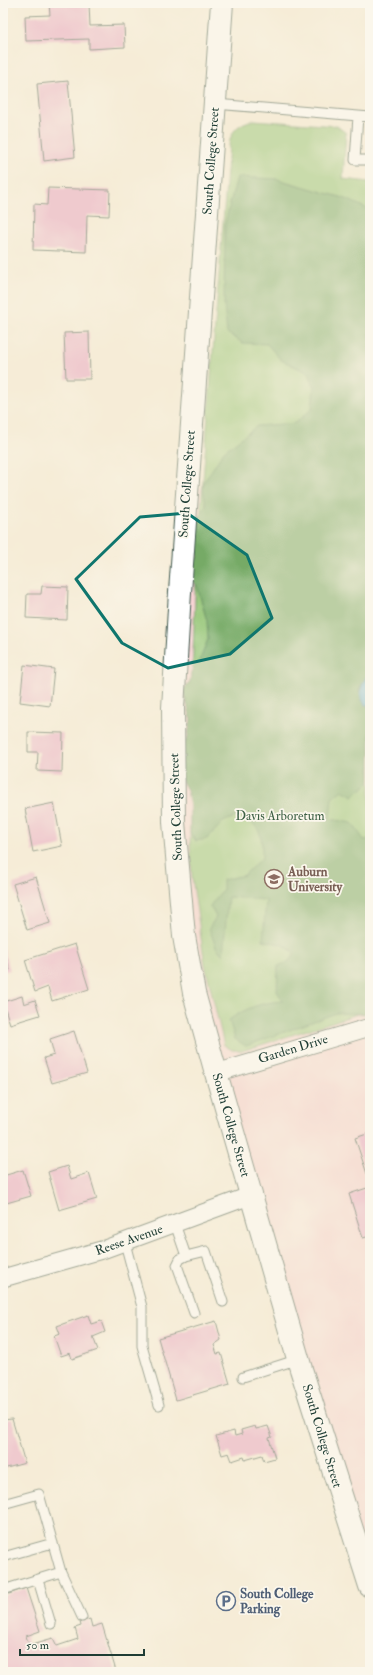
<svg xmlns="http://www.w3.org/2000/svg" width="373" height="1675" font-family="'IM FELL Double Pica',serif">
	<style>
		.built { fill: #f7cfd1 }
		.green { fill: #93c575; stroke: #598154 }
		.forest { fill: #76aa66; stroke: #4a744d }
		.water { fill: #58add4; stroke: #3c7584 }
		.building { fill: #e7a0c4 }
		.lines { fill: none; stroke-linecap: round; stroke-linejoin: round }
		.lane-casing { stroke: #3f574c; stroke-width: 11 }
		.street-casing { stroke: #3f574c; stroke-width: 19 }
		.primary-casing { stroke: #3f574c; stroke-width: 24 }
		.lane { stroke: #fff; stroke-width: 9 }
		.street { stroke: #fff; stroke-width: 17 }
		.primary { stroke: #fff; stroke-width: 22 }
		.marked { fill: none; stroke: #0f766e; stroke-width: 3; stroke-linejoin: round }
		.labels { text-anchor: middle; dominant-baseline: central; stroke-width: 3.5; stroke-linejoin: round; paint-order: stroke }
		.street-label { font-size: 13px; fill: #1f3d34; stroke: #fbf7ec }
		.park-label { font-size: 13px; fill: #3c5f44; stroke: #fbf7ec }
		.education-label { font-size: 13px; font-weight: bold; fill: #785e54; stroke: #fbf7ec; text-anchor: start }
		.service-label { font-size: 13px; font-weight: bold; fill: #4e5e75; stroke: #fbf7ec; text-anchor: start }
	</style>
	<rect width="100%" height="100%" fill="#fbf7ec"/>
	<filter id="ink" filterUnits="userSpaceOnUse"><feTurbulence type="fractalNoise" baseFrequency=".025" numOctaves="2"/><feDisplacementMap in="SourceGraphic" scale="8" xChannelSelector="R" yChannelSelector="G"/><feConvolveMatrix kernelMatrix="1 2 1 2 8 2 1 2 1" color-interpolation-filters="sRGB"/></filter>
	<filter id="wash" filterUnits="userSpaceOnUse"><feTurbulence type="fractalNoise" baseFrequency=".012" numOctaves="4" result="noise"/><feDisplacementMap in="SourceGraphic" scale="16" xChannelSelector="R" yChannelSelector="G"/><feGaussianBlur stdDeviation="0.9" result="paint"/><feColorMatrix in="noise" values="0 0 0 0 0 0 0 0 0 0 0 0 0 0 0 0 0 1.4 0 .05"/><feComposite in="paint" operator="in"/></filter>
	<g filter="url(#wash)">
		<rect width="100%" height="100%" fill="#f6ecd7"/>
		<!-- built -->
		<path class="built" d="M254 120 337 126 346 133 343 179 370 182V1579L216 1073 174 822 187 487 203 488 230 138 238 126Z"/>
		<!-- green -->
		<path class="green" d="M254 120 337 126 346 133 343 179 370 182V1010L242 1051 232 1050 224 1045 205 965 192 878 190 841 191 709 196 570 229 145C231 130 239 123 254 120Z"/>
		<!-- forest -->
		<path class="forest" d="M237 177 277 179 344 198 370 210V670L359 690 365 705H370V782L353 796 342 790 332 798 330 819 352 823 364 840 370 839V1014L336 1013 246 1046 235 1039 229 1020C245 1008 263 1002 283 1001L277 991 278 966 288 962 295 953 283 945 263 940 266 900 228 897 223 955 216 947 209 928 216 917 210 906 223 889V880L244 875 262 858C262 833 262 828 240 815L223 822 207 839 196 841 190 833V807L187 790 179 776 175 745 187 740 191 719 183 690 190 682 191 672 200 660 208 639 207 621 197 586 191 579 193 564 198 556 196 522 206 506 203 488 204 482 224 451 257 426 295 423 312 409 314 387 309 373 281 360 267 344 243 343 227 333 224 306 225 223Z"/>
		<!-- water -->
		<path class="water" d="M370 670V705H365C356 691 363 683 370 670Z"/>
		<g id="blocks">
			<!-- building -->
			<path class="building" d="M49 3H89L90 26 124 25 125 47 89 49V39L26 41 25 16 50 15Z
				M68 81 75 157 44 161 37 84Z
				M48 188 110 190 109 216 87 215 86 252 33 250 34 204 47 205Z
				M89 332 90 379H66L64 333Z
				M42 586 68 587 67 620 26 618 27 594H41Z
				M24 665 54 669 50 706 20 702Z
				M28 732 63 733 62 772 37 771 38 752H28Z
				M54 803 62 846 33 852 25 809Z
				M36 877 50 923 27 930 13 884Z
				M75 944 89 989 52 1001 48 987 35 992 25 960Z
				M3 947 10 970 3 972Z
				M22 996 24 1004 35 1000 40 1015 10 1024 3 1002Z
				M74 1031 87 1073 52 1083 44 1058 54 1055 50 1039Z
				M370 1133V1183L355 1138Z
				M67 1166 71 1179 89 1173 97 1199 59 1210 48 1172Z
				M23 1170 31 1196 3 1204V1176Z
				M370 1187V1236L363 1238 349 1194Z
				M88 1315 91 1324 101 1321 105 1332 93 1337 98 1350 72 1359 70 1353 61 1356 54 1336 60 1334 57 1326Z
				M216 1321 221 1340 214 1345 217 1354 221 1353 230 1384 176 1400 158 1338Z
				M12 1419 25 1463 3 1469V1420Z
				M255 1426 256 1429 268 1426 272 1437 269 1438 275 1458 264 1461 262 1455 245 1460 244 1457 232 1461 229 1453 222 1455 216 1436 234 1431 235 1436 242 1434 241 1430Z
				M26 1588 40 1631 26 1636 29 1645 53 1638 57 1646 78 1639 75 1628 81 1626 80 1622 90 1619 92 1627 102 1624 116 1671 3 1672V1596Z"/>
		</g>
	</g>
	<g filter="url(#ink)">
		<use href="#blocks" fill-opacity="0" stroke="#3f574c" stroke-width="1"/>
		<g class="lines">
			<!-- lane casing -->
			<g class="lane-casing">
				<path id="lane" d="M215 104 370 117
					M358 116 355 160H370
					M175 1224 186 1256 180 1259 177 1265 194 1313
					M125 1243 142 1307V1346L159 1405
					M186 1256 206 1251 223 1302
					M243 1377 299 1359
					M3 1504 39 1494 61 1572 82 1617
					M3 1557 53 1543
					M38 1580 51 1624
					M3 1590 61 1572"/>
			</g>
			<!-- street casing -->
			<g class="street-casing">
				<path id="street" d="M216 1073 370 1027
					M3 1278 105 1249 252 1195"/>
			</g>
			<!-- primary casing -->
			<g class="primary-casing">
				<path id="primary" d="M222 3 180 592 173 708 174 822 184 936 194 993 216 1073 301 1369 370 1586"/>
			</g>
			<!-- lane -->
			<use href="#lane" class="lane"/>
			<!-- street -->
			<use href="#street" class="street"/>
			<!-- primary -->
			<use href="#primary" class="primary"/>
		</g>
	</g>
	<!-- marked area -->
	<path d="M0 0H373V1675H0ZM187 513 247 555 272 618 230 654 168 668 122 643 76 579 140 517Z" fill="#f6ecd7" fill-opacity=".55" fill-rule="evenodd"/>
	<path class="marked" d="M187 513 247 555 272 618 230 654 168 668 122 643 76 579 140 517Z"/>
	<!-- icons -->
	<defs>
		<g id="university-ring" transform="scale(1)"><circle r="9.5" fill="#fbf7ec" stroke="#8d6e63" stroke-width="1.5"/><path d="M0-5L7-2L0 1L-7-2ZM-4 1L0 2.5L4 1V4Q0 6-4 4Z" fill="#8d6e63"/></g>
		<g id="parking-ring" transform="scale(1)"><circle r="9.5" fill="#fbf7ec" stroke="#5c6f8a" stroke-width="1.5"/><path d="M-3.5-5.5H1a3.5 3.5 0 0 1 0 7H-1V5.5H-3.5ZM-1-3.4V-.6H.8a1.4 1.4 0 0 0 0-2.8Z" fill="#5c6f8a"/></g>
	</defs>
	<g fill-rule="evenodd">
		<use href="#university-ring" x="274" y="879"/>
		<use href="#parking-ring" x="226" y="1601"/>
	</g>
	<g class="labels">
		<!-- street labels -->
		<g class="street-label">
			<text transform="translate(211 161) rotate(-86)">South College Street</text>
			<text transform="translate(187 484) rotate(-86)">South College Street</text>
			<text transform="translate(176 807) rotate(-92)">South College Street</text>
			<text transform="translate(293 1049) rotate(-17)">Garden Drive</text>
			<text transform="translate(231 1125) rotate(74)">South College Street</text>
			<text transform="translate(129 1240) rotate(-19)">Reese Avenue</text>
			<text transform="translate(322 1436) rotate(73)">South College Street</text>
		</g>
		<!-- park labels -->
		<g class="park-label">
			<text x="280" y="816">Davis Arboretum</text>
		</g>
		<!-- education labels -->
		<g class="education-label">
			<text x="288" y="872">Auburn<tspan x="288" dy="15">University</tspan></text>
		</g>
		<!-- service labels -->
		<g class="service-label">
			<text x="240" y="1594">South College<tspan x="240" dy="15">Parking</tspan></text>
		</g>
	</g>
	<!-- margin -->
	<rect width="373" height="1675" fill="none" stroke="#fbf7ec" stroke-width="16"/>
	<!-- scale -->
	<path d="M20 1649v6h124v-6" fill="none" stroke="#1f3d34" stroke-width="2"/>
	<text x="26" y="1649" font-size="12" fill="#1f3d34" stroke="#fbf7ec" stroke-width="3" paint-order="stroke">50 m</text>
</svg>
